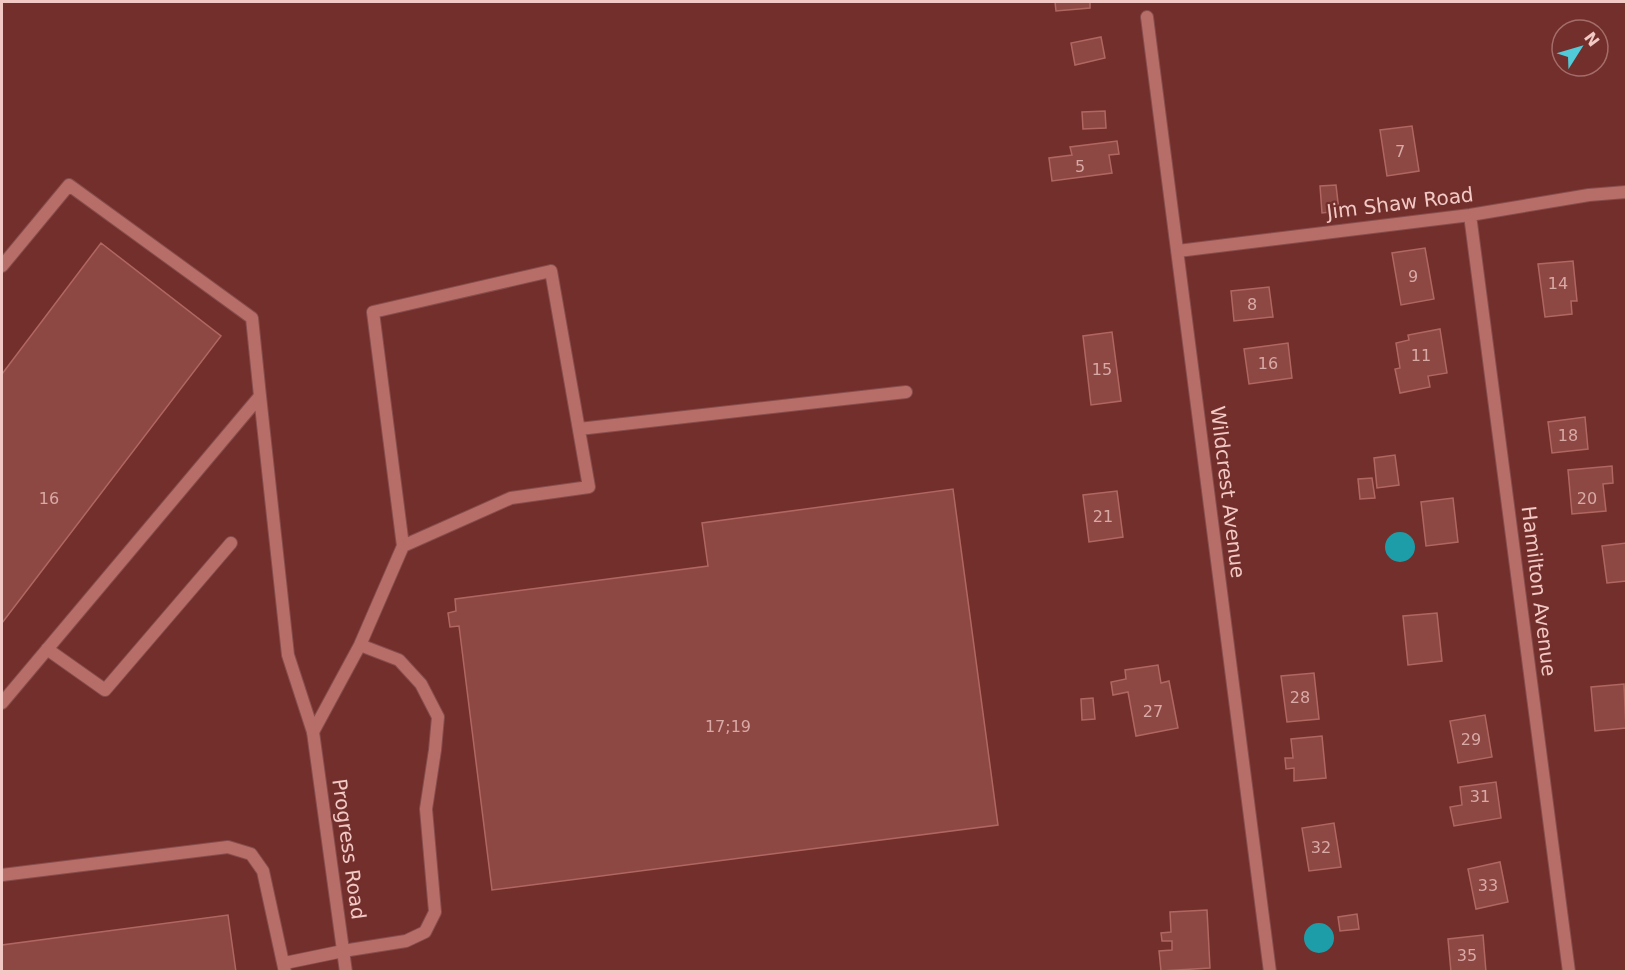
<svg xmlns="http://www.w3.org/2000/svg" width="1628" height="973" font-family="'DejaVu Sans',sans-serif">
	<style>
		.water { fill: #1d9da8 }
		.building { fill: #8e4844; stroke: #b16761; stroke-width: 1.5 }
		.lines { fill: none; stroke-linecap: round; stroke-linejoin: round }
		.lane-casing { stroke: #874d4c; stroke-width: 14 }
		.street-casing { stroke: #874d4c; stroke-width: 14 }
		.lane { stroke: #b86e68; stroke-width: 12 }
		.street { stroke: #b86e68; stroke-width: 12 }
		.labels { text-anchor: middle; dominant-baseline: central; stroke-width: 4.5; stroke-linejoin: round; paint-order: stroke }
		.number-label { font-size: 16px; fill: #d9a9a5 }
		.street-label { font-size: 20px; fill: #f2c9c5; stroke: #722f2c }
	</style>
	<rect width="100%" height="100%" fill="#722f2c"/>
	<!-- water -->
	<path class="water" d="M1385 547a15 15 0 1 1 30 0a15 15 0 1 1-30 0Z
		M1304 938a15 15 0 1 1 30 0a15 15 0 1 1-30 0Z"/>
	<!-- building -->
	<path class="building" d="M1055 2H1090V8L1056 11Z
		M1101 37 1105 58 1075 65 1071 43Z
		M1105 111 1106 128 1083 129 1082 112Z
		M1412 126 1419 171 1387 176 1380 130Z
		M1117 141 1119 154 1109 155 1112 173 1052 181 1049 158 1072 155 1070 147Z
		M1336 185 1339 211 1322 213 1320 186Z
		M101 243 221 336 2 623V374Z
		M1425 248 1434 299 1401 305 1392 253Z
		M1573 261 1577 301H1571L1572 314 1545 317 1538 264Z
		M1269 287 1273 317 1234 321 1231 291Z
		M1440 329 1447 373 1428 376 1430 387 1400 393 1395 369 1400 368 1396 343 1409 340 1408 335Z
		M1112 332 1121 401 1091 405 1083 336Z
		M1288 343 1292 378 1249 384 1244 349Z
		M1585 417 1588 449 1552 453 1548 422Z
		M1395 455 1399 485 1377 488 1374 458Z
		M1612 466 1613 483 1603 484 1606 511 1572 514 1568 470Z
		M1372 478 1375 498 1360 499 1358 479Z
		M953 489 998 825 492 890 459 626 450 627 448 613 456 611 455 599 708 566 702 523Z
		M1117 491 1123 537 1089 542 1083 495Z
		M1453 498 1458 542 1426 546 1421 502Z
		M1626 543V581L1607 583 1602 546Z
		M1437 613 1442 661 1408 665 1403 616Z
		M1158 665 1161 683 1169 681 1178 728 1136 736 1128 692 1113 695 1111 682 1126 679 1125 670Z
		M1314 673 1319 719 1287 722 1281 676Z
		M1624 684 1626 728 1595 731 1591 687Z
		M1093 698 1095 719 1082 720 1081 699Z
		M1485 715 1492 757 1458 763 1450 721Z
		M1322 736 1326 778 1294 781V768L1286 769 1285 758H1293L1291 739Z
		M1496 782 1501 818 1454 826 1450 807 1462 805 1460 787Z
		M1334 823 1341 867 1309 871 1302 828Z
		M1500 862 1508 902 1476 909 1468 869Z
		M1207 910 1210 968 1161 971 1159 951 1172 950V941H1162L1161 933 1171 932 1170 912Z
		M1357 914 1359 929 1340 931 1338 917Z
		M228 915 236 972H2V945Z
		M1483 935 1486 972H1451L1448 939Z"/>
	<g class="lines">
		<!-- lane casing -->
		<g class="lane-casing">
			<path id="lane" d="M2 266 69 185 252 318 260 396
				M579 429 906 392
				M47 649 105 690 231 543
				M2 703 260 396 288 655 313 732
				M313 732 360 645 403 546 511 498 589 487 551 271 373 312 403 546
				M2 875 228 847 251 854 263 871 285 972
				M285 963 343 951 406 941 425 932 435 912 426 809 435 750 438 717 421 684 399 660 360 645"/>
		</g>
		<!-- street casing -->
		<g class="street-casing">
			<path id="street" d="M1147 17 1270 972
				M1470 215 1569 972
				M1178 251 1470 215 1589 195 1626 192
				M313 732 346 972"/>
		</g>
		<!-- lane -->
		<use href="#lane" class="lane"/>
		<!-- street -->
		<use href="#street" class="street"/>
	</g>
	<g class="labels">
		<!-- number labels -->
		<g class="number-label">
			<text x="1400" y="151">7</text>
			<text x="1080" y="166">5</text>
			<text x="1413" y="276">9</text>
			<text x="1558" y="283">14</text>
			<text x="1252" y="304">8</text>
			<text x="1421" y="355">11</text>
			<text x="1268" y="363">16</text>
			<text x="1102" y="369">15</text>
			<text x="1568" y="435">18</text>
			<text x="49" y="498">16</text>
			<text x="1587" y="498">20</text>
			<text x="1103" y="516">21</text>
			<text x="1300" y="697">28</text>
			<text x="1153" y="711">27</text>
			<text x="728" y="726">17;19</text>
			<text x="1471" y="739">29</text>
			<text x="1480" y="796">31</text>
			<text x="1321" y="847">32</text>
			<text x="1488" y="885">33</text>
			<text x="1467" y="955">35</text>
		</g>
		<!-- street labels -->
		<g class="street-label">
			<text transform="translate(1400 203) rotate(-7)">Jim Shaw Road</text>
			<text transform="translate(1228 492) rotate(83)">Wildcrest Avenue</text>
			<text transform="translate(1539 591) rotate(83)">Hamilton Avenue</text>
			<text transform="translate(349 849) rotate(82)">Progress Road</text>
		</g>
	</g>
	<!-- border -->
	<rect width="1628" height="973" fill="none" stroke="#f2c9c5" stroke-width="6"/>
	<!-- north arrow -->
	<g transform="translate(1580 48) rotate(53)"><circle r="28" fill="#722f2c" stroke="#a56d69" stroke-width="1.5"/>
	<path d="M0-4.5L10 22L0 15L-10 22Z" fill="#52cbd8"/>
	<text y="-9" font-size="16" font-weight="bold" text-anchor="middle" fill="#f2c9c5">N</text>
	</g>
</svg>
